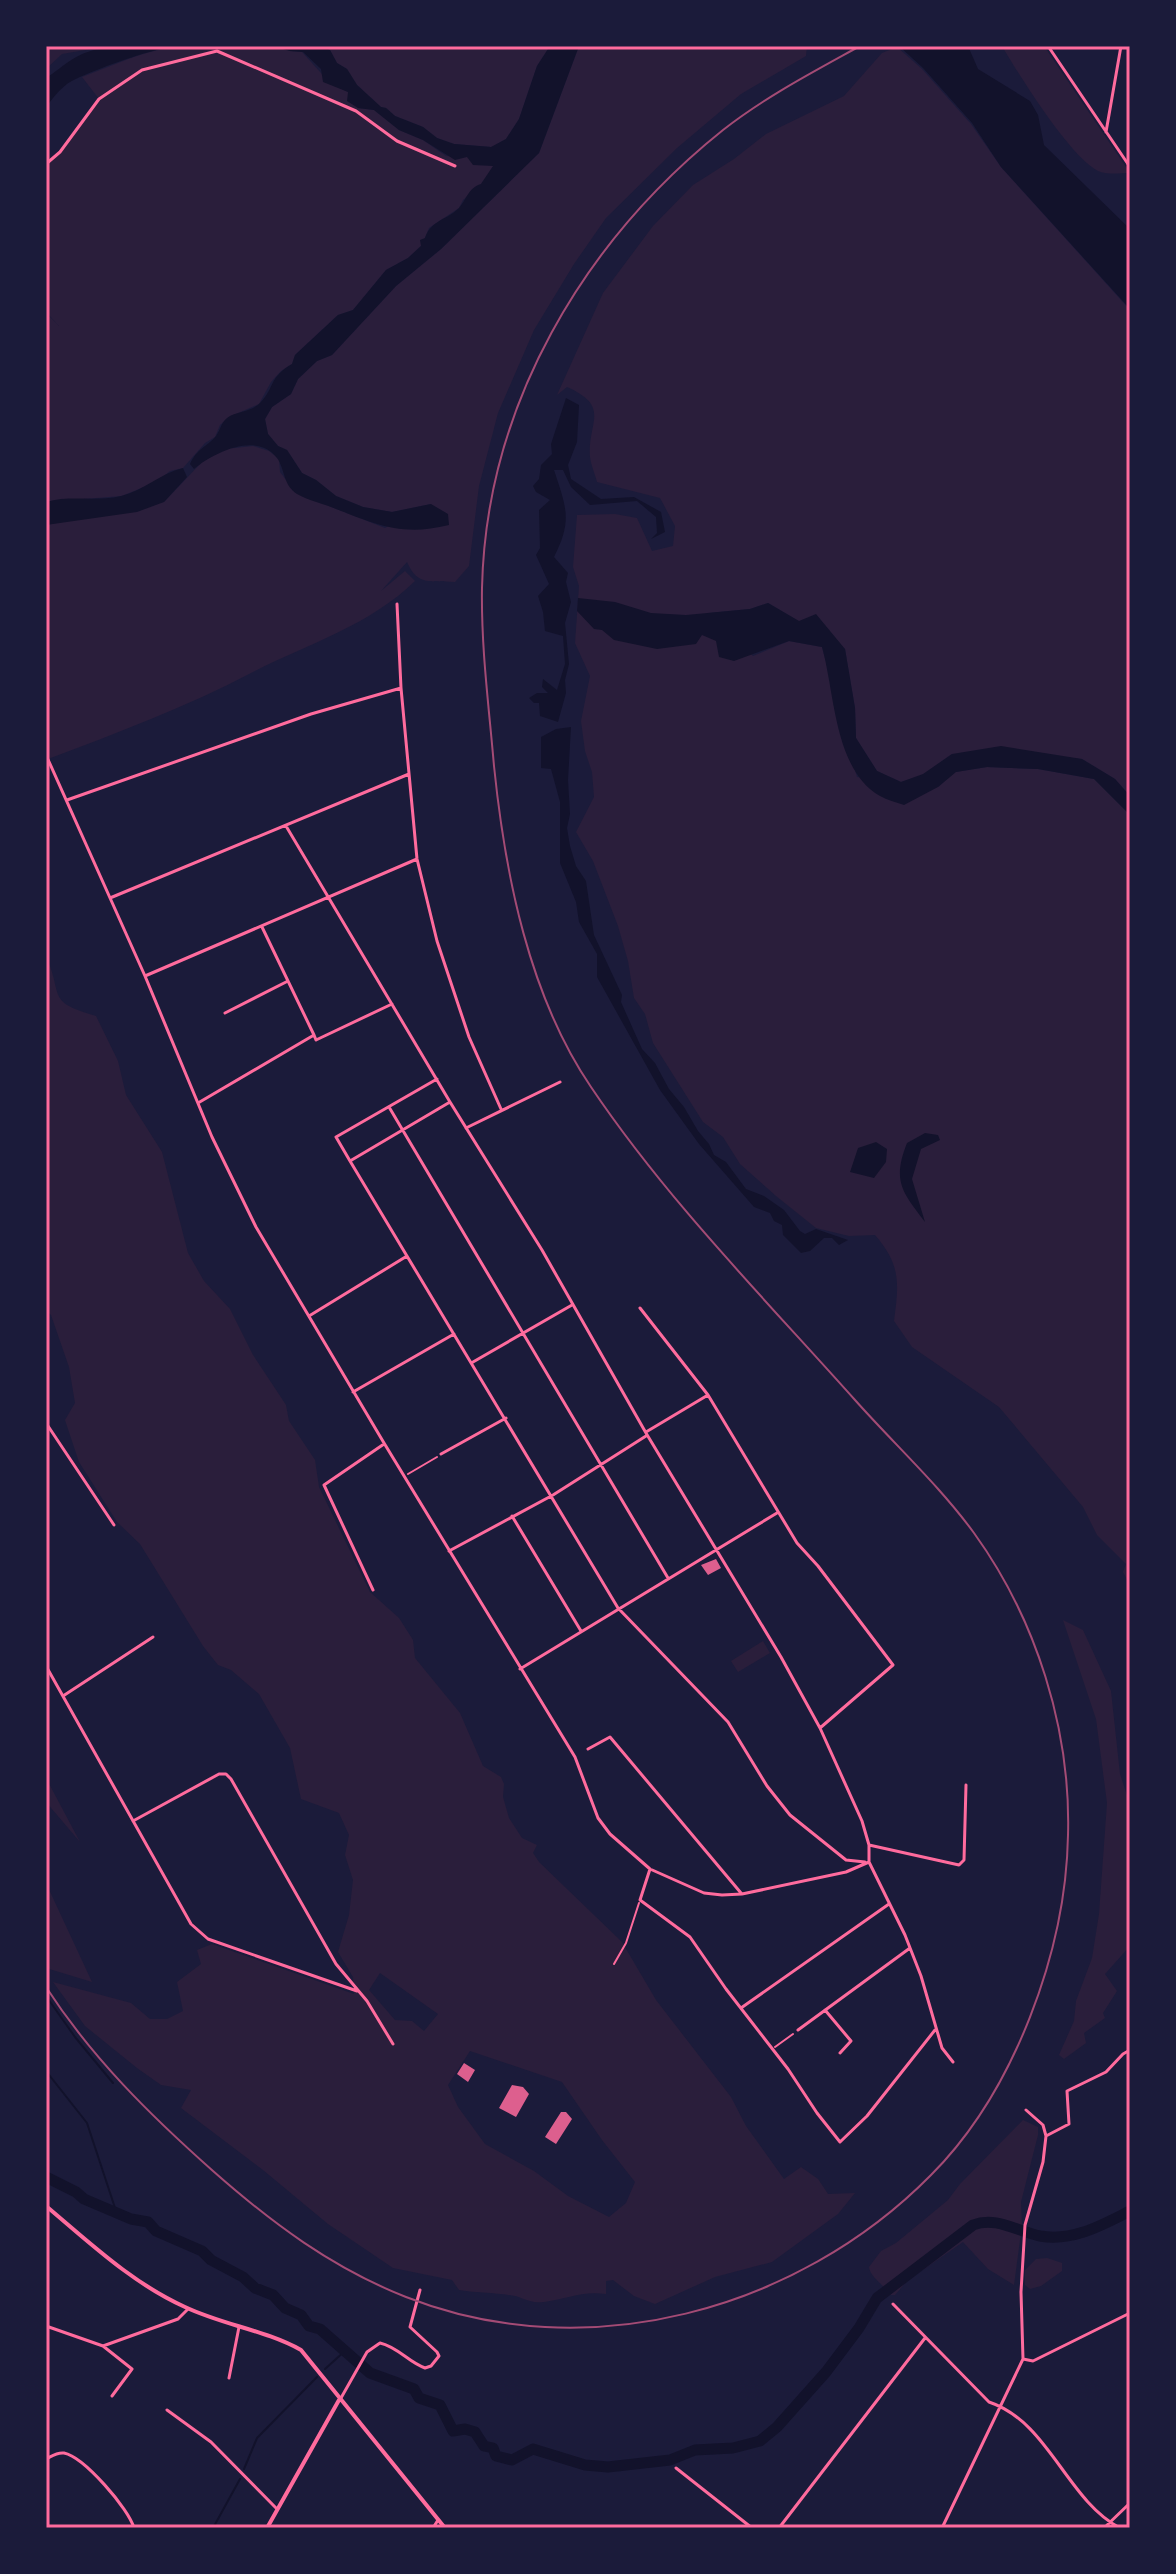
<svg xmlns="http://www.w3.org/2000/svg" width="1176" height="2574" font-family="Overpass,sans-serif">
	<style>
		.green { fill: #2a1e3b; fill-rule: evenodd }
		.water { fill: #12122b }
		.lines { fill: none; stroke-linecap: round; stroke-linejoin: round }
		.stream { stroke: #12122b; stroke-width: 2 }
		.river { stroke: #12122b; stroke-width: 11 }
		.building { fill: #dd5f8e }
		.path { stroke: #ff6b9d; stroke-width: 2 }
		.minor { stroke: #ff6b9d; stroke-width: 3 }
		.tertiary { stroke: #ff6b9d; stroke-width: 4 }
		.rail { stroke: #a44b75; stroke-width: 2 }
		.neatline { fill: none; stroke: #ff6b9d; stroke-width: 3 }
	</style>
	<rect width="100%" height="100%" fill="#1b1b3a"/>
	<!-- green -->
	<path class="green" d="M46 46H109L62 54 46 69Z
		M203 46H274L290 51 302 52 330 83 348 92 358 108 374 110 399 130 423 140 446 156 467 157 494 166 481 184 463 200 459 208 429 228 422 245 408 258 386 270 353 310 338 315 295 355 292 364 281 371 271 382 259 404 229 417 220 425 215 437 205 443 183 468 170 471 156 482 122 496 46 502V313L59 326 46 312V164L60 152 99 99 82 77C106 68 130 57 154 51 171 46 186 51 203 46Z
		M320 46H550L537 66 519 119 506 139 492 147 454 144 437 138 423 127 395 116 386 108 381 107 357 85 347 69 337 63 330 50Z
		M579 46H807L806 56 741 94 677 148 606 218 574 264 534 330 498 413 479 486 469 566 455 582C430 580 418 587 407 562L381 591 405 571 415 581C369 626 307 644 251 673 186 707 117 733 48 759L46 755V525L164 502 202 462 225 449 253 446 269 451 279 459 280 472 296 493 385 528 431 504 392 512 363 507 336 496 316 480 302 473 287 450 278 446 268 434 265 419 272 407 291 394 298 379 317 361 332 355 396 286 441 249 539 153Z
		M1002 46H1044L1130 173C1120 173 1107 175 1098 171 1070 157 1019 75 1002 46Z
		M897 47 922 69 971 124 1001 167 1130 310V796L1115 779 1082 759 1053 756 952 754 923 775 901 782 877 771 856 738 855 708 845 649 768 603 750 609 709 613 753 656 789 641 822 647 857 777 938 787 955 772 987 767 1038 769 1094 779 1130 815V1585L1123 1572 1126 1564 1097 1535 1083 1507 999 1407 912 1347 894 1321C899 1283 901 1265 875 1235L849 1236 816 1228 776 1196 740 1164 723 1137 703 1122 653 1043 645 1014 634 998 628 961 618 926 593 861 576 832 594 797 592 772 585 751 581 721 590 676 575 643 579 586 573 567 577 515 615 514 637 518 652 551 673 546 675 526 660 498 597 482C595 474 591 465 590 457 587 422 612 407 567 387L557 395 603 293 653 226 693 185 734 159 766 134 844 96 882 53Z
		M46 956C64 997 45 1001 96 1016L118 1061 126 1095 162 1152 188 1253 204 1281 230 1309 253 1355 286 1405 289 1421 315 1460 319 1487 370 1592 399 1618 413 1640 415 1658 460 1713 483 1766 501 1777 504 1784 503 1797 509 1818 522 1838 537 1845 533 1853 539 1862 622 1942 656 2000 731 2097 746 2126 784 2179 801 2167 818 2179 828 2194 855 2193 838 2214 772 2262 715 2277 655 2304 634 2296 613 2280 606 2281V2294C580 2291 568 2299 544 2302 534 2303 530 2301 521 2298 511 2293 475 2293 459 2290L452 2280 393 2268 328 2224 263 2170 181 2108 191 2090 161 2085 137 2068 85 2026 53 1982 131 2003 150 2019H167L183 2011 177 1982 201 1964 197 1950 212 1944 354 1994 353 1977 338 1952 349 1915 353 1880 345 1855 349 1835 339 1813 301 1799 290 1748 259 1694 231 1670 218 1665 203 1646 140 1544 117 1522 79 1462 65 1420 75 1403 69 1367 51 1315 46 1310ZM380 1973 438 2014 424 2031 412 2021 395 2020 369 1990ZM470 2051 562 2082 602 2140 635 2182 626 2203 609 2217 568 2196 534 2171 485 2144 458 2107 448 2085Z
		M1063 1620 1083 1630 1111 1691 1120 1774 1130 1804V1946L1105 1974 1117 1991 1103 2013 1105 2018 1084 2033 1086 2043 1064 2059 1059 2055 1074 2021 1076 2001 1092 1958 1099 1914 1107 1803 1096 1719Z
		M763 1641 770 1653 738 1672 731 1661Z
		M46 1778 80 1842 46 1802Z
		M46 1883 92 1982 46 1968Z
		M1023 2120 1038 2127V2135L1021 2202 1022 2225 1014 2285 988 2269 963 2242 907 2281 895 2295H891C884 2285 870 2277 869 2267L881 2251 896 2243 948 2200 960 2184Z
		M1047 2258 1062 2263V2271L1041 2286 1030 2289 1025 2285V2270L1036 2259Z"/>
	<!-- water -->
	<path class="water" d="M133 46H203C187 51 187 47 173 47 156 47 81 74 67 84 59 90 52 99 46 107V78C65 66 77 51 102 49 115 47 119 52 133 46Z
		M274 46H320L330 50 337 63 347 69 357 85 381 107 386 108 395 116 423 127 437 138 454 144 491 147 506 139 519 119 537 66 550 46H579L539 153 441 249 396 286 332 355 317 361 298 379 291 394 272 407 265 419 268 434 278 446 287 450 302 473 316 480 336 496 363 507 392 512 431 504 448 514 449 525C401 537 375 524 331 507 321 503 307 500 297 494 283 485 285 469 277 458 257 431 213 453 194 469L190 464C197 448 207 447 216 436 221 429 221 421 230 416 240 411 252 411 260 403 275 388 268 378 292 364L295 355 338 315 353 310 386 270 408 258 421 246 420 240 425 238C431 220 447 220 459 208 467 199 468 188 481 184L493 166 473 165 467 157 455 160 423 140 399 130 374 110 358 108 347 101 348 92 323 82 321 69 303 52 290 51Z
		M899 46H968L978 69 1030 101 1038 115 1044 145 1130 229V309L1001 167 972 123 923 68Z
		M566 398 579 405 577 442 568 465 571 479 601 499 634 497 661 512 665 532 651 539 657 533 656 517 637 501 590 505 571 487 563 470H554C566 507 573 520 554 557L568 573 566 582 571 602 565 623 569 664 565 680 566 693 558 722 540 716 539 703H534L529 698 537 693H548L542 687 543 679 557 690 565 664 563 636 545 631 543 612 538 596 549 584 536 555 540 548 539 510 550 500 536 492 533 486 539 479 541 465 552 454 551 444Z
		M183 468 187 477 164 502 137 512 46 525V502C69 495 96 502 121 496 143 491 161 473 183 468Z
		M578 598 615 602 651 613 686 615 750 609 768 603 799 621 816 614 845 649 855 708 856 738 877 771 901 782 923 774 952 754 1001 746 1082 759 1115 779 1130 796V815L1094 779 1038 769 987 767 956 772 938 787 904 805C896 802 887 800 880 796 834 770 835 693 822 647L789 641 734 661 719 657 716 641 702 635 696 644 657 649 614 640 602 630 594 629 577 611Z
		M571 727 568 780 570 814 567 828 570 846 576 866 586 881 594 935 622 995 621 1002 642 1049 655 1063 669 1089 684 1107 698 1131 709 1144 714 1155 726 1162 746 1189 764 1196 784 1210 800 1231 805 1234 816 1229 848 1240 839 1245 832 1238H824L810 1251 801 1253 783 1235 782 1225 774 1221 770 1213 754 1207 699 1144 660 1090 597 977V954L579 922 576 902 560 863V802L551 769 541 768V737L556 729Z
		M925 1133 938 1135 940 1140 921 1149 912 1179 925 1222C902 1192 892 1181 907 1143Z
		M876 1142 887 1149 886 1162 874 1178 850 1172 858 1148Z"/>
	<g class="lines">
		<!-- stream -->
		<path class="stream" d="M46 1996 75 2037 113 2083
			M46 2071 87 2123 117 2214
			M325 2369 346 2350
			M244 2469 257 2438 317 2377
			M213 2528 240 2479"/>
		<!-- river -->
		<path class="river" d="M46 2177 76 2192 84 2199 131 2219 148 2222 156 2231 202 2251 211 2260 243 2277 255 2288 273 2295 285 2308 301 2315 309 2326 320 2329 370 2373 414 2389 419 2398 440 2405 453 2431 465 2429 475 2432 484 2446 493 2448 496 2456 512 2460 533 2449 585 2465 608 2467 670 2460 695 2450 733 2448 760 2441 777 2427 826 2372 859 2328 877 2298 973 2225C996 2216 1016 2231 1040 2236 1073 2242 1102 2225 1130 2211"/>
	</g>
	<!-- building -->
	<path class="building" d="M716 1559 721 1568 708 1575 701 1565Z
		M464 2063 475 2070 468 2082 457 2074Z
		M512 2085 523 2087 529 2094 516 2117 499 2108Z
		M561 2112H566L572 2119 556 2144 545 2137Z"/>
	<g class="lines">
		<!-- path -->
		<path class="path" d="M408 1474 437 1457
			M614 1964 626 1943 639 1903
			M775 2047 793 2034"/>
		<!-- minor -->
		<path class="minor" d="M1048 46 1130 167
			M1106 132 1121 46
			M46 164 60 152 99 99 142 70 217 51 356 111 397 141 455 166
			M397 604 401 688 417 859 437 941 469 1037 501 1109
			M46 755 145 976 212 1137 256 1227 384 1443 575 1757 598 1818 610 1834 650 1869 704 1893 722 1895 742 1894 846 1872 869 1862
			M67 800 311 714 401 688
			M286 826 450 1102 542 1250 646 1433 781 1657 820 1728 862 1821 869 1845V1862L905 1935 921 1976 942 2048 953 2062
			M110 898 409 774
			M262 927 314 1035
			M145 976 417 859
			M225 1013 288 981
			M437 1079 336 1137 350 1161 450 1102
			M198 1103 314 1035 316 1040 392 1004
			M389 1107 668 1578
			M466 1128 560 1082
			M350 1161 618 1608 728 1722 767 1786 790 1815 846 1860 865 1862
			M640 1308 708 1395 797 1543 818 1566 893 1665 820 1728
			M309 1316 407 1256
			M473 1362 572 1305
			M353 1392 454 1334
			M46 1423 114 1525
			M646 1432 708 1395
			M441 1454 506 1418
			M512 1516 581 1631
			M449 1551 553 1495 646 1436
			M373 1590 324 1485 384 1444
			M46 1666 191 1924 208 1939 357 1991
			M520 1669 777 1513
			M63 1696 153 1637
			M588 1749 610 1737 741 1893
			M133 1821 219 1774H226L231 1779 336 1964 367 2001 393 2044
			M869 1845 959 1865 964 1860 966 1785
			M650 1869 640 1900 690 1937 726 1989 788 2069 817 2113 840 2142 867 2116 935 2030
			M741 2008 889 1904
			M825 2010 851 2041 840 2053
			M798 2030 910 1948
			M1046 2136 1069 2124 1067 2091 1106 2072 1123 2054 1130 2050
			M893 2304 989 2402C1049 2422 1066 2499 1120 2528
			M46 2326 103 2346 178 2319 188 2309
			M103 2346 132 2369 112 2396
			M1023 2359 1033 2361 1130 2313
			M229 2378 239 2327
			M341 2398 367 2352 380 2343C398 2347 408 2362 425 2368L431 2366 439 2356 437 2352 410 2327 420 2290
			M167 2410 211 2442 277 2509
			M46 2459C52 2456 57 2452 64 2453 84 2457 129 2509 134 2528
			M676 2468 752 2528
			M433 2528 438 2520
			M779 2528 925 2338
			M942 2528 1023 2359 1021 2292 1025 2225 1043 2162 1046 2136 1043 2125 1026 2110
			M1104 2528 1130 2503"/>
		<!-- tertiary -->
		<path class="tertiary" d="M46 2206C90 2243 132 2283 185 2307 223 2325 265 2330 301 2350L445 2528
			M267 2528 339 2400"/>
		<!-- rail -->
		<path class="rail" d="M46 1987C92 2058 150 2115 213 2171 272 2223 332 2268 406 2297 586 2368 797 2311 931 2175 1014 2092 1066 1951 1068 1835 1071 1729 1036 1619 974 1533 939 1485 895 1445 855 1400 765 1299 667 1200 591 1087 529 996 505 874 494 766 489 707 481 648 482 588 486 406 583 242 723 130 765 97 813 72 860 46"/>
	</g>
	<!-- border -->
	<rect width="1176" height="2574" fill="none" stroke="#1b1b3a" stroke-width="96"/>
	<rect x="48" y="48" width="1080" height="2478" class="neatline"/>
</svg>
